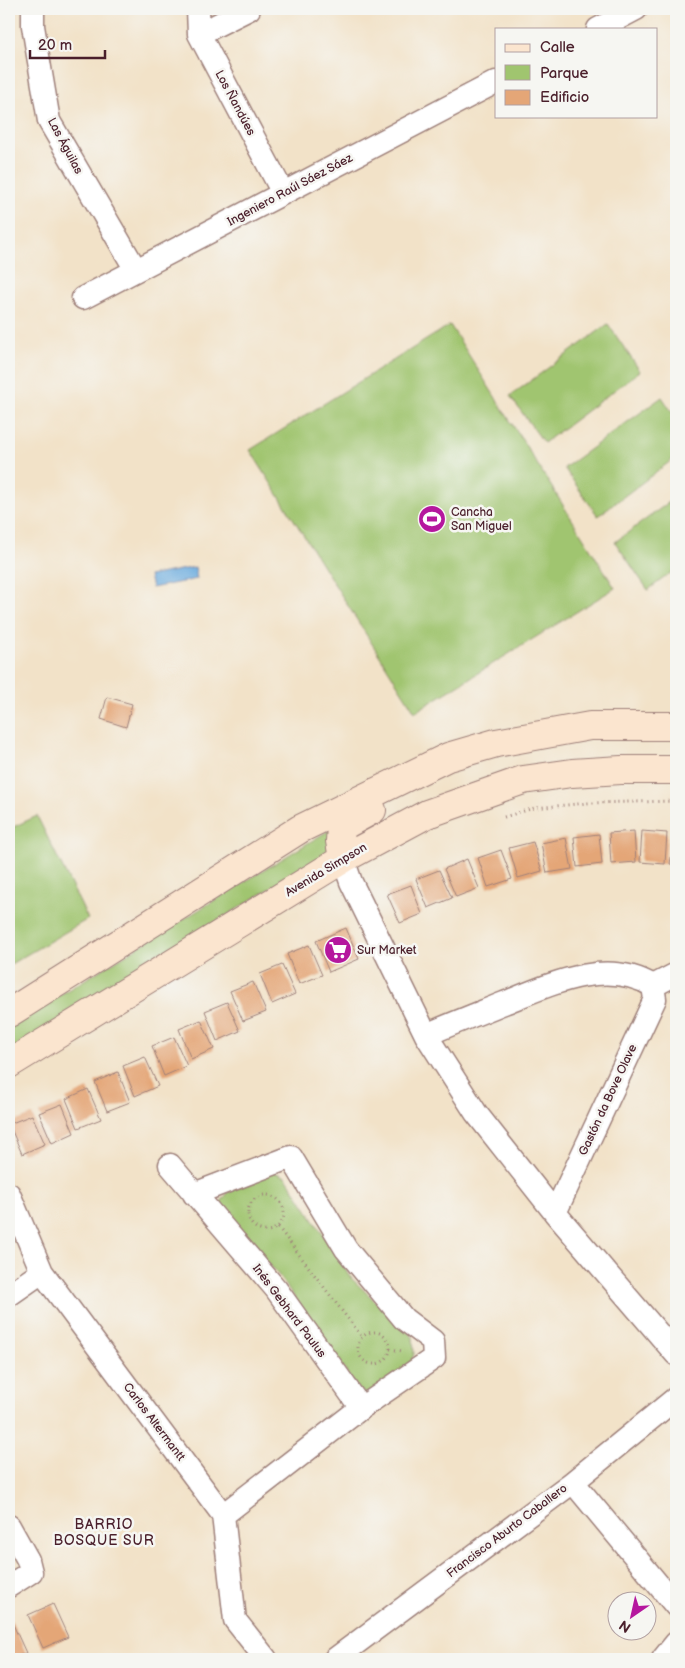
<svg xmlns="http://www.w3.org/2000/svg" width="685" height="1668" font-family="'Balsamiq Sans',sans-serif">
	<style>
		.green { fill: #a0c56f; stroke: #75724d }
		.water { fill: #6aabde; stroke: #5a6584 }
		.building { fill: #e4a677 }
		.lines { fill: none; stroke-linecap: round; stroke-linejoin: round }
		.minor-casing { stroke: #9e807a; stroke-width: 25 }
		.secondary-casing { stroke: #9e807a; stroke-width: 30 }
		.path { stroke: #9e807a; stroke-width: 3; stroke-dasharray: 1 4; stroke-linecap: butt }
		.minor { stroke: #fff; stroke-width: 22 }
		.secondary { stroke: #fbe5cf; stroke-width: 28 }
		.labels { text-anchor: middle; dominant-baseline: central; stroke-width: 5; stroke-linejoin: round; paint-order: stroke }
		.street-label { font-size: 12px; fill: #4a1f2b; stroke: #f6f6f2 }
		.poi-label { font-size: 12px; fill: #4a1f2b; stroke: #f6f6f2; text-anchor: start }
		.neighbourhood-label { font-size: 14px; letter-spacing: 1px; fill: #4a1f2b; stroke: #f6f6f2 }
	</style>
	<rect width="100%" height="100%" fill="#f6f6f2"/>
	<filter id="ink" filterUnits="userSpaceOnUse"><feTurbulence type="fractalNoise" baseFrequency=".02" numOctaves="2"/><feDisplacementMap in="SourceGraphic" scale="10" xChannelSelector="R" yChannelSelector="G"/><feConvolveMatrix kernelMatrix="1 2 1 2 8 2 1 2 1" color-interpolation-filters="sRGB"/></filter>
	<filter id="wash" filterUnits="userSpaceOnUse"><feTurbulence type="fractalNoise" baseFrequency=".0096" numOctaves="4" result="noise"/><feDisplacementMap in="SourceGraphic" scale="20" xChannelSelector="R" yChannelSelector="G"/><feGaussianBlur stdDeviation="1.12" result="paint"/><feColorMatrix in="noise" values="0 0 0 0 0 0 0 0 0 0 0 0 0 0 0 0 0 1.4 0 .05"/><feComposite in="paint" operator="in"/></filter>
	<g filter="url(#wash)">
		<rect width="100%" height="100%" fill="#f2e2c8"/>
		<!-- green -->
		<path class="green" d="M608 324 640 371 544 443 510 396Z
			M450 325 615 588 415 712 250 450Z
			M662 397 676 418V457L598 516 564 468Z
			M676 497V569L648 590 615 542Z
			M37 816 88 919 9 965V829Z
			M331 829 327 853 9 1051V1026Z
			M274 1172 286 1177 351 1278 413 1337 414 1354 411 1362 370 1394 359 1391 281 1278 223 1213 221 1202 229 1191Z"/>
		<!-- water -->
		<path class="water" d="M195 567 197 579 152 588 149 576Z"/>
		<g id="blocks">
			<!-- building -->
			<path class="building" d="M107 697 132 704 126 727 101 719Z
				M634 831 636 862 611 864 609 833Z
				M642 831 667 833 665 864 640 862Z
				M599 834 602 864 577 867 574 837Z
				M675 835H676V865L670 864Z
				M566 838 572 869 547 873 541 843Z
				M533 842 542 871 518 878 509 848Z
				M501 850 512 879 488 887 478 858Z
				M467 859 479 888 456 897 444 869Z
				M439 870 452 898 428 908 416 879Z
				M411 885 422 914 400 923 387 894Z
				M346 928 359 959 329 972 316 941Z
				M309 945 322 975 299 984 287 954Z
				M282 965 295 994 272 1004 260 974Z
				M253 982 266 1012 243 1021 230 991Z
				M227 1002 240 1031 217 1041 205 1011Z
				M201 1020 214 1049 191 1059 179 1029Z
				M174 1037 187 1066 164 1076 152 1046Z
				M145 1057 158 1086 135 1096 123 1066Z
				M118 1072 130 1102 107 1111 95 1082Z
				M88 1089 101 1119 78 1128 66 1099Z
				M62 1104 74 1133 52 1143 39 1113Z
				M32 1115 45 1144 22 1154 9 1124Z
				M53 1604 68 1637 43 1648 28 1615Z
				M11 1620 26 1653 9 1659V1622Z"/>
		</g>
	</g>
	<g filter="url(#ink)">
		<use href="#blocks" fill-opacity="0" stroke="#9e807a" stroke-width="1"/>
		<g class="lines">
			<!-- minor casing -->
			<g class="minor-casing">
				<path id="minor" d="M33 9V26L49 121 136 270
					M198 9 199 34 283 193
					M598 29 636 9
					M199 34 249 9
					M83 298 496 82
					M343 859 351 882 426 1035 476 1113 555 1213 676 1354
					M653 986 676 974
					M426 1035C451 1024 477 1014 504 1003 549 985 606 957 653 986L655 999 555 1213
					M170 1165 276 1289 361 1408
					M9 1194 42 1272 223 1515 235 1620 266 1659
					M194 1194 291 1157 346 1249 404 1319 433 1341 434 1358 361 1408 223 1515
					M9 1295 42 1272
					M573 1482 676 1606
					M9 1526 28 1560 31 1572 9 1586
					M335 1659 573 1482 676 1398
					M663 1659 676 1643"/>
			</g>
			<!-- secondary casing -->
			<g class="secondary-casing">
				<path id="secondary" d="M343 859 340 841 341 827 372 810
					M9 1013 300 829 448 757 496 743 590 726H676
					M9 1064 343 859 427 814 523 780 572 773 621 770H676"/>
			</g>
			<!-- path -->
			<path class="path" d="M504 817 534 808 588 803 676 801
				M248 1213a18 18 0 1 1 36 0a18 18 0 1 1-36 0Z
				M278 1227 362 1337
				M358 1348a16 16 0 1 1 32 0a16 16 0 1 1-32 0Z
				M390 1349 402 1351"/>
			<!-- minor -->
			<use href="#minor" class="minor"/>
			<!-- secondary -->
			<use href="#secondary" class="secondary"/>
		</g>
	</g>
	<!-- icons -->
	<defs>
		<g id="stadium-disc" transform="scale(1.4375)"><circle r="9.5" fill="#b5179e" stroke="#f6f6f2"/><path d="M0-5a6.5 5 0 1 0 0 10a6.5 5 0 1 0 0-10ZM-3.5-1.8h7v3.6h-7Z" fill="#fff"/></g>
		<g id="supermarket-disc" transform="scale(1.4375)"><circle r="9.5" fill="#b5179e" stroke="#f6f6f2"/><path d="M-6-5.5h2.5l.6 2H6L4.5 2H-2.5L-4.4-4H-6ZM-1.5 3.2a1.3 1.3 0 1 0 .1 0ZM3 3.2a1.3 1.3 0 1 0 .1 0Z" fill="#fff"/></g>
	</defs>
	<g fill-rule="evenodd">
		<use href="#stadium-disc" x="432" y="519"/>
		<use href="#supermarket-disc" x="338" y="950"/>
	</g>
	<g class="labels">
		<!-- street labels -->
		<g class="street-label">
			<text transform="translate(235 103) rotate(62)">Los Ñandúes</text>
			<text transform="translate(65 146) rotate(62)">Las Águilas</text>
			<text transform="translate(290 190) rotate(-28)">Ingeniero Raúl Sáez Sáez</text>
			<text transform="translate(326 870) rotate(-31)">Avenida Simpson</text>
			<text transform="translate(608 1100) rotate(-65)">Gastón da Bove Olave</text>
			<text transform="translate(289 1311) rotate(53)">Inés Gebhard Paulus</text>
			<text transform="translate(154 1422) rotate(53)">Carlos Altermantt</text>
			<text transform="translate(507 1531) rotate(-37)">Francisco Aburto Caballero</text>
		</g>
		<!-- poi labels -->
		<g class="poi-label">
			<text x="451" y="512">Cancha<tspan x="451" dy="14">San Miguel</tspan></text>
			<text x="357" y="950">Sur Market</text>
		</g>
		<!-- neighbourhood labels -->
		<g class="neighbourhood-label">
			<text x="104" y="1524">BARRIO<tspan x="104" dy="16">BOSQUE SUR</tspan></text>
		</g>
	</g>
	<!-- margin -->
	<rect width="685" height="1668" fill="none" stroke="#f6f6f2" stroke-width="30"/>
	<!-- legend -->
	<rect x="495" y="28" width="162" height="90" fill="#f6f6f2" stroke="#b1a0a2"/>
	<rect x="505" y="44" width="25" height="8" fill="#fbe5cf" stroke="#b1a0a2"/>
	<text x="540" y="52" font-size="15" fill="#4a1f2b">Calle</text>
	<rect x="505" y="65" width="25" height="15" fill="#a0c56f" stroke="#b1a0a2"/>
	<text x="540" y="78" font-size="15" fill="#4a1f2b">Parque</text>
	<rect x="505" y="90" width="25" height="15" fill="#e4a677" stroke="#b1a0a2"/>
	<text x="540" y="102" font-size="15" fill="#4a1f2b">Edificio</text>
	<!-- north arrow -->
	<g transform="translate(632 1616) rotate(214)"><circle r="24" fill="#f6f6f2" stroke="#b1a0a2"/>
	<path d="M0-4L9 19L0 12L-9 19Z" fill="#b5179e"/>
	<text y="-8" font-size="14" font-weight="bold" text-anchor="middle" fill="#4a1f2b">N</text>
	</g>
	<!-- scale -->
	<path d="M30 50v8h75v-8" fill="none" stroke="#4a1f2b" stroke-width="2.5"/>
	<text x="38" y="50" font-size="15" fill="#4a1f2b" stroke="#f6f6f2" stroke-width="4" paint-order="stroke">20 m</text>
</svg>
